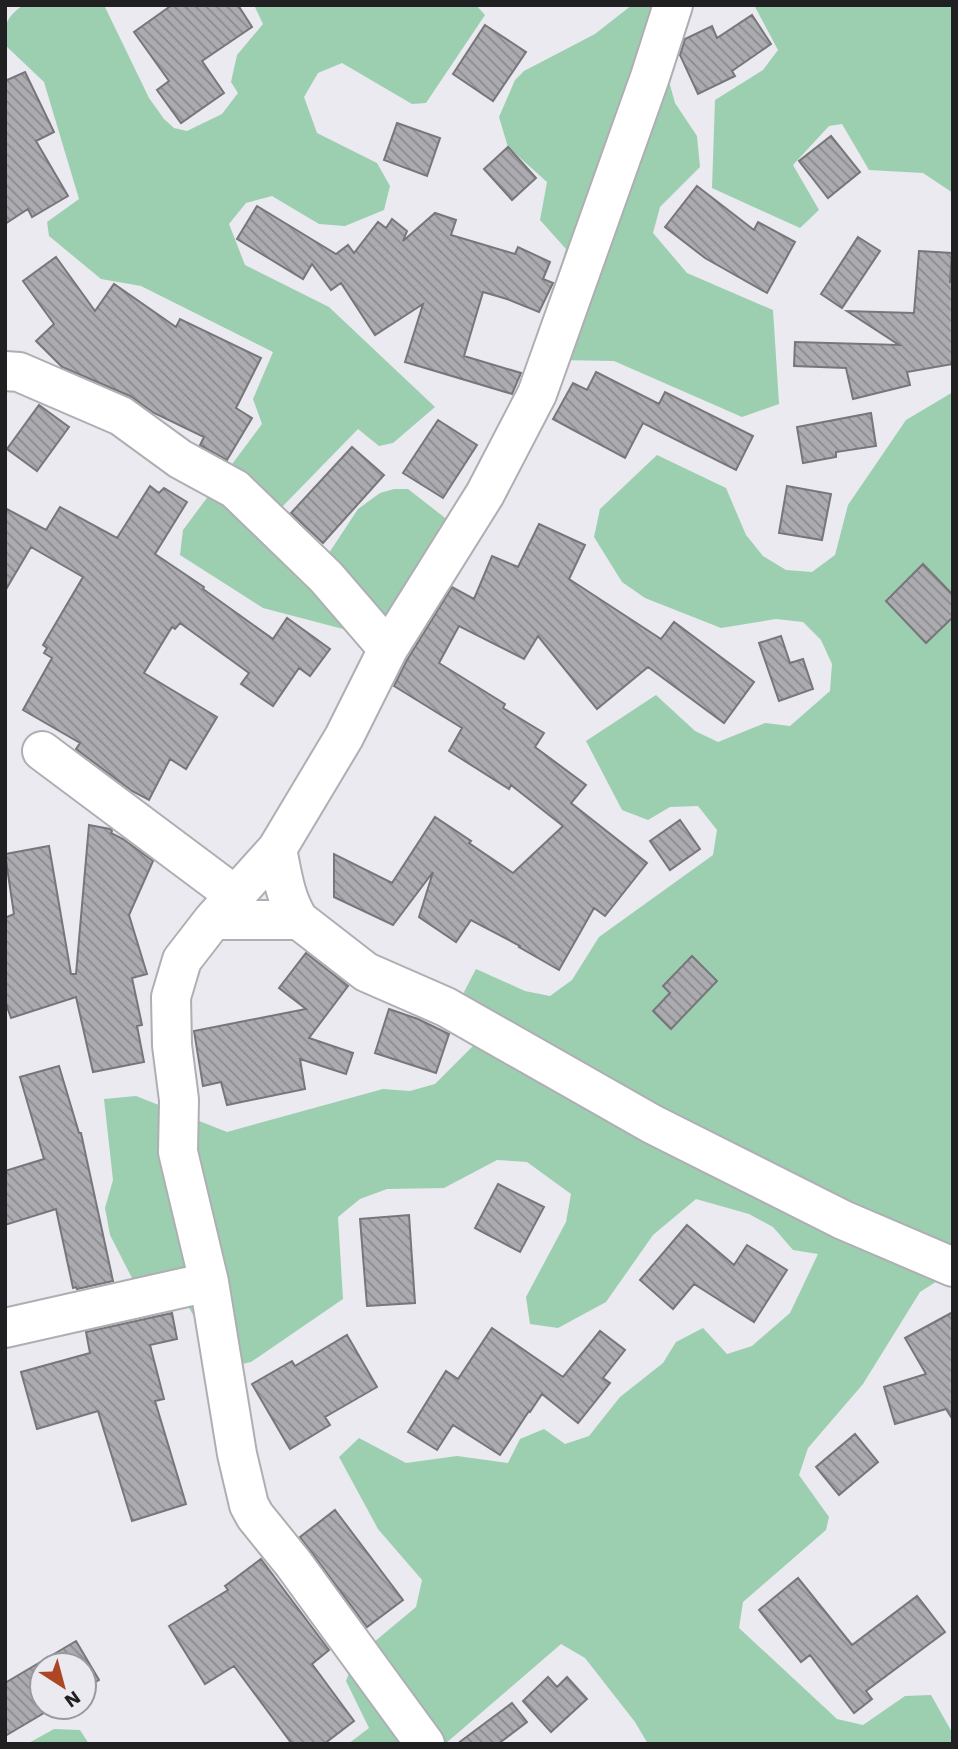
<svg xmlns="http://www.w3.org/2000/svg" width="958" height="1749" font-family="'Work Sans',sans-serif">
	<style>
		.grass { fill: #9ccfaf }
		.building { fill: url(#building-back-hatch); stroke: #76767b; stroke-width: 2 }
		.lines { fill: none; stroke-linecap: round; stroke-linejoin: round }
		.minor-casing { stroke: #aeaeb3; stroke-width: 42 }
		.minor { stroke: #fff; stroke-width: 38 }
	</style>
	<defs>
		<pattern id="building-back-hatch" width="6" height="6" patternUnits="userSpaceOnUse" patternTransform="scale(1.75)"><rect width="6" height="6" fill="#ababb0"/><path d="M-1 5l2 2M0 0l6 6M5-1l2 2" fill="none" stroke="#8b8b8f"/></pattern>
	</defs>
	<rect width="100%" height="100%" fill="#eaeaf0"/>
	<!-- grass -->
	<path class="grass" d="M23 5H104L149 98 164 119 174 128 187 131 222 114 238 93 231 82 237 55 263 24 254 5H476L485 15 426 103 412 104 342 63 318 73 304 97 317 133 377 163 390 186 384 210 345 226 319 224 272 196 246 203 229 224 245 265 329 307 435 407 393 443 379 446 358 429 282 507 285 533 327 556 358 509 380 493 394 489H408L449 521 439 558 366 644 343 629 263 608 180 555 183 530 262 424 253 399 273 352 141 286 101 279 49 236 47 222 79 199 44 82 5 45C5 23 5 19 23 5Z
		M632 5H692L668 26 661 52 675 103 697 136 700 167 660 207 653 233 687 273 773 310 779 404 742 417 614 361 558 360 542 325 566 249 540 220 547 182 508 147 499 117 515 80 524 71 595 34Z
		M754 5H953V193L923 173 869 170 842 124 829 126 793 165 819 210 800 228 712 188 715 100 763 70 778 50Z
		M953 392V1271L920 1292 863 1384 808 1448 799 1475 829 1517 826 1530 743 1602 739 1628 837 1719 863 1725 905 1696 931 1695 953 1734V1744H648L635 1722 585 1658 561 1644 445 1744H348L369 1728 346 1681 355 1658 416 1607 422 1580 378 1529 339 1457 359 1438 406 1463 457 1456 508 1463 520 1439 544 1429 565 1444 589 1436 620 1397 663 1363 676 1342 703 1328 727 1354 752 1346 790 1313 818 1254 793 1250 773 1227 749 1214 696 1199 653 1235 606 1302 558 1328 530 1324 526 1297 566 1222 571 1194 527 1162 497 1160 444 1188 387 1189 360 1199 338 1217 343 1299 251 1362 224 1368 185 1301 134 1282 110 1235 105 1208 113 1180 104 1099 136 1096 227 1132 383 1089 410 1091 435 1084 473 1046 464 992 476 969 525 991 550 996 572 980 599 937 713 855 717 830 698 806 670 807 648 820 622 810 586 741 656 695 695 731 718 742 765 723 790 726 830 691 832 664 821 640 803 622 776 619 721 628 645 598 622 582 594 537 600 509 657 455 726 488 746 535 763 556 786 570 812 572 835 555 848 505 906 420Z
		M54 1729 80 1730 89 1744H27Z"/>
	<!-- building -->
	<path class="building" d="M172 5H238L252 27 202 61 224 93 181 123 157 90 169 81 134 32Z
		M752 15 771 44 732 71 735 76 698 94 680 55 685 39 712 26 717 38Z
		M485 25 526 52 493 101 453 74Z
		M25 72 54 132 36 141 68 196 32 217 28 209 5 224V81Z
		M397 123 440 138 427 176 384 160Z
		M831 136 860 172 828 198 799 161Z
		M508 147 536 178 512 200 484 169Z
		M697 186 754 230 758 222 795 242 767 293 705 258 665 227Z
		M257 206 336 254 348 245 354 253 378 222 386 228 392 219 407 231 403 241 435 213 456 220 451 235 515 254 518 247 550 262 543 279 553 283 539 312 507 299 483 292 464 356 521 373 512 394 405 362 423 304 375 335 341 283 331 290 312 264 303 279 237 239Z
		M858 237 880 251 842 308 821 294Z
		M919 251 952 253 950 282H953V364L907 372 910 385 853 399 846 368 794 366 795 342 899 345 847 311 914 313Z
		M56 257 95 311 114 284 176 327 180 319 261 358 236 408 252 418 227 460 200 445 204 437 154 413 130 396 62 367 36 341 54 324 23 281Z
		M596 372 659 404 665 392 753 436 736 470 643 423 625 458 553 419 573 383 587 390Z
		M39 405 69 427 37 471 7 449Z
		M871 413 876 446 836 452V457L803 463 797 427Z
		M438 420 477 445 443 498 403 473Z
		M352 447 384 475 323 543 291 513Z
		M150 486 159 493 164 488 187 502 155 554 204 587 203 589 273 639 287 618 330 649 310 676 299 668 273 706 241 684 249 673 180 623 175 629 172 627 144 673 217 717 186 769 170 759 149 800 132 791 76 749 80 743 23 710 52 658 44 653 47 648 43 645 83 577 31 547 5 591V508L46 530 60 507 117 538Z
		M787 486 831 494 822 540 779 533Z
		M539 524 585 545 569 579 661 639 674 622 754 682 724 723 648 667 597 709 538 636 524 659 459 626 439 663 505 704 503 708 544 733 535 747 586 785 571 803 647 863 605 916 594 908 559 970 519 947 520 946 471 920 456 942 419 917 433 872 393 925 334 897V854L392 883 435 817 471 841 469 843 513 873 563 826 511 785 509 789 449 751 462 728 394 686 407 660 452 587 474 599 492 556 518 567Z
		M923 564 953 595V617L926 643 886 601Z
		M781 636 790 663 803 659 813 689 779 701 759 643Z
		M680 820 700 849 670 870 650 841Z
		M89 825 110 829 112 831 111 833 123 839 153 861 129 915 147 974 132 978 142 1025 137 1026 144 1062 93 1072 76 997 11 1018 5 1001V918L14 914 5 854 49 846 71 974H76Z
		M306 953 348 986 309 1038 353 1053 346 1074 300 1059 305 1089 227 1105 221 1082 203 1086 194 1031 306 1009 279 988Z
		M692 956 717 981 671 1029 653 1011 670 993 663 986Z
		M389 1009 418 1019 449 1034 436 1073 375 1053Z
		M59 1066 79 1133H81L113 1281 77 1289 76 1287 73 1288 56 1209 5 1225V1171L44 1159 20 1077Z
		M498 1184 544 1207 520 1252 475 1228Z
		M409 1215 415 1303 367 1306 360 1219Z
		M687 1225 734 1265 747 1245 787 1270 754 1322 694 1284 673 1309 640 1280Z
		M953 1312V1420L946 1409 895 1424 884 1387 926 1374 905 1338Z
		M172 1313 177 1339 150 1345 164 1399 155 1401 186 1504 132 1521 98 1411 37 1429 21 1372 90 1353 86 1332Z
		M492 1328 563 1377 600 1331 625 1350 603 1378 610 1383 578 1423 542 1394 530 1412 529 1411 500 1455 453 1425 437 1450 408 1432 446 1371 458 1379Z
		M347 1335 377 1387 325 1417 330 1425 290 1449 252 1384 292 1361 295 1366Z
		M855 1434 878 1462 839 1495 816 1467Z
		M335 1510 403 1600 367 1627 300 1537Z
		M261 1559 329 1650 312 1664 354 1721 324 1744H292L234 1666 205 1684 169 1626 228 1590 225 1586Z
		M798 1578 852 1645 917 1596 945 1632 866 1691 872 1699 854 1713 810 1655 801 1662 759 1610Z
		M76 1641 99 1680 84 1689V1665H42V1707H54L5 1736V1683Z
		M548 1677 557 1687 567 1677 587 1699 551 1732 523 1701Z
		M512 1703 527 1722 498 1744H457Z"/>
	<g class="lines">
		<!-- minor casing -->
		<g class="minor-casing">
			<path id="minor" d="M5 371 19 372 121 416 180 459 235 489 326 577 388 649
				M42 751 236 896
				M277 849C282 873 285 899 299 920L366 972 446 1007 652 1124 843 1220 953 1267
				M213 920H299
				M5 1328 209 1282
				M425 1744 293 1563 255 1516 249 1505 237 1454 209 1282 178 1152 179 1100 172 1045 171 997 182 960 213 920 277 849 344 737 388 649 485 494 537 394 650 77 673 5"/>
		</g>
		<!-- minor -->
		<use href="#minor" class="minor"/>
	</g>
	<!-- border -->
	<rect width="958" height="1749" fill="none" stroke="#202022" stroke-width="14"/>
	<!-- north arrow -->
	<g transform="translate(63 1686) rotate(144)"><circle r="33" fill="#eaeaf0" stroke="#99999e" stroke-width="2"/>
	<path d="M0-5L12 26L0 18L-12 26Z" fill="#ad4623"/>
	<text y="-10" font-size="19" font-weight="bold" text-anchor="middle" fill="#202022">N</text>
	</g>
</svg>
